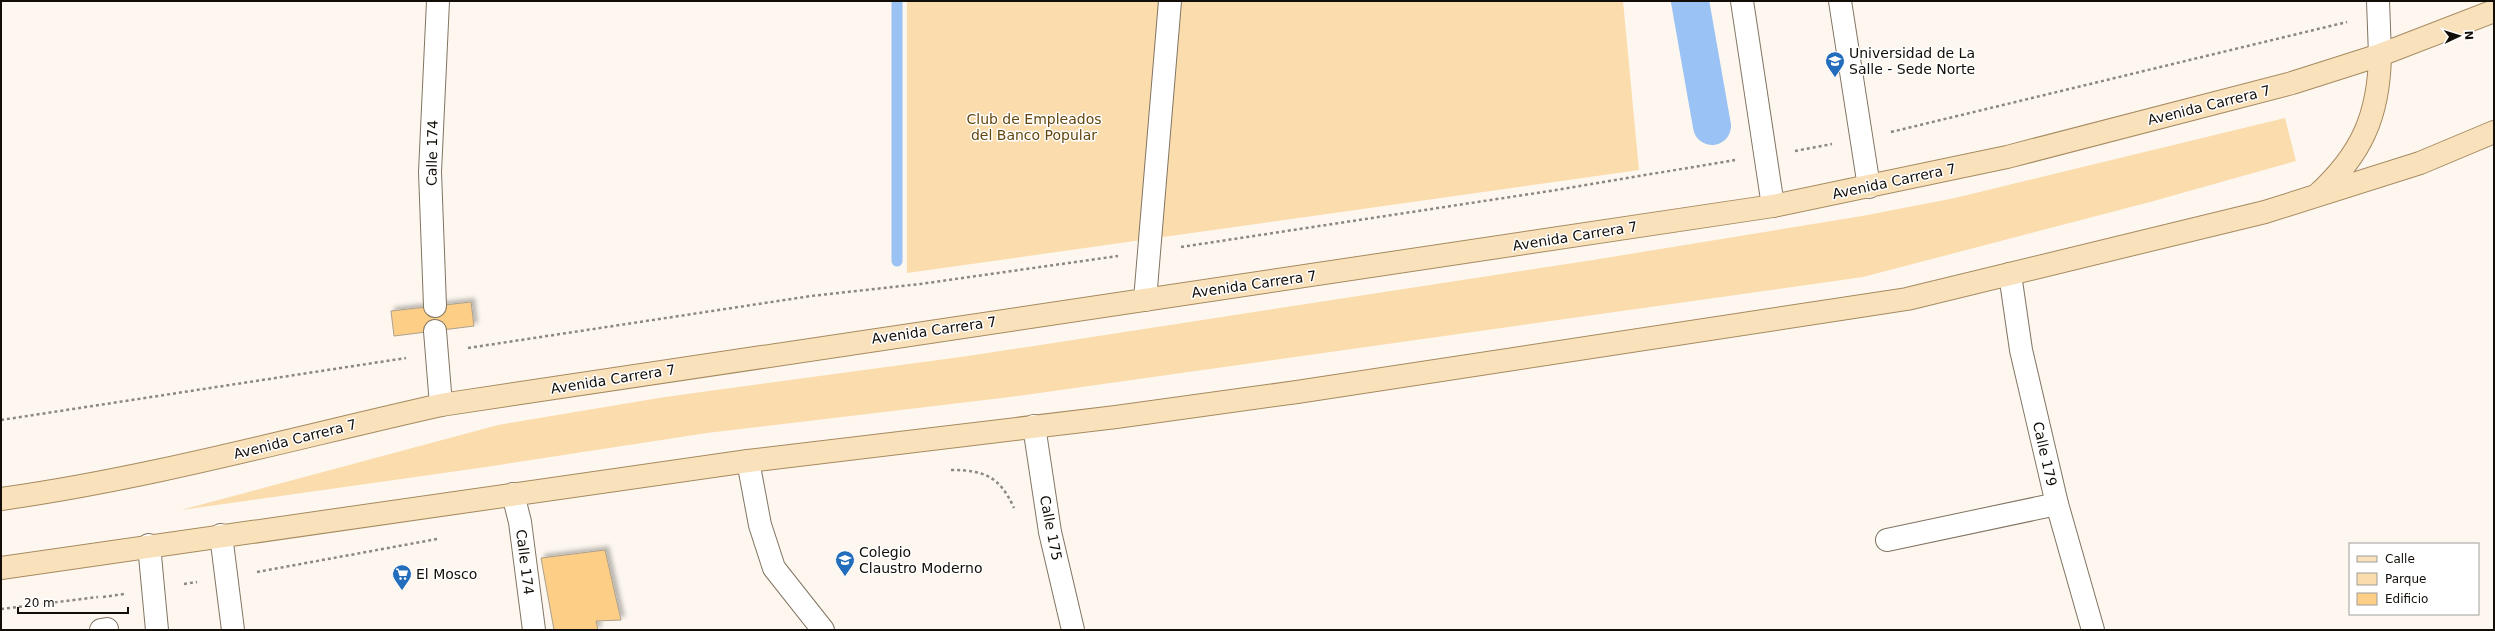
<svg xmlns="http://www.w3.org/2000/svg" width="2495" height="631" font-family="'DejaVu Sans',sans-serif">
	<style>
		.green { fill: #fbdcad }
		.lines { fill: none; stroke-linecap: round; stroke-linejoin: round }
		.stream { stroke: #9ac2f4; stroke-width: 11 }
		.canal { stroke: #9ac2f4; stroke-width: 38 }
		.building { fill: #fcce86; stroke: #ada08c; filter: url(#shadow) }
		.lane-casing { stroke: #817461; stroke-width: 24 }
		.street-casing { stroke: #817461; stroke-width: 24 }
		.secondary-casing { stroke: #817461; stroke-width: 24 }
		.primary-casing { stroke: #a68a60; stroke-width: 24 }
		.path { stroke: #8c8780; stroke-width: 2.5; stroke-dasharray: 3 3; stroke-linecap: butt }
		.lane { stroke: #fff; stroke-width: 22 }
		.street { stroke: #fff; stroke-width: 22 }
		.secondary { stroke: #fff; stroke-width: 22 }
		.primary { stroke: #f9e1bc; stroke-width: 22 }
		.labels { text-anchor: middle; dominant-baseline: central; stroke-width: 3; stroke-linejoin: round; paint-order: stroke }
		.poi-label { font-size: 14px; fill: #120d07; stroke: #fff; text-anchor: start }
		.street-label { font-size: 14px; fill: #120d07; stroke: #fff }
		.park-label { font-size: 14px; fill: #64460d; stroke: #fff }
	</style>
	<defs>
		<filter id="shadow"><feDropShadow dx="3.5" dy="-3.5" stdDeviation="2" flood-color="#0004"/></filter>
	</defs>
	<rect width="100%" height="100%" fill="#fdf7ef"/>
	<!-- green -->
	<path class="green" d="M907 1H1623L1639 170 907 273Z
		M2285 118 2296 161 2150 202 1863 277 1010 397 707 433 486 467 181 510 498 425 665 397 968 356 1593 260 1862 216 1955 198Z"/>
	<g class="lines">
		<!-- stream -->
		<path class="stream" d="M897 1V261"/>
		<!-- canal -->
		<path class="canal" d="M1690 1 1712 126"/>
	</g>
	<!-- building -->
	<path class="building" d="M471 302 474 326 394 336 391 311Z
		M605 550 621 620 596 621 598 630H554L541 558Z"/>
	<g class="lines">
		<!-- lane casing -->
		<g class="lane-casing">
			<path id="lane" d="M1742 1 1773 206
				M1840 1 1869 187
				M1145 300 1170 1
				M748 461 760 525 774 568 823 630
				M513 494 520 522 534 630
				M221 535 233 630
				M1887 540 2057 504
				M149 545 157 630
				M101 630 107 629"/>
		</g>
		<!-- street casing -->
		<g class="street-casing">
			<path id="street" d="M2378 1 2380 55
				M2010 274 2021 350 2057 504 2093 630
				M435 306 430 172 438 1
				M435 331 441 405"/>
		</g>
		<!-- secondary casing -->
		<g class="secondary-casing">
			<path id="secondary" d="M1034 426 1050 532 1073 630"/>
		</g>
		<!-- primary casing -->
		<g class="primary-casing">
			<path id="primary" d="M2317 195C2362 154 2379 115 2380 55
				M1 499C150 478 294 438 441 405L1773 206 2007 157 2292 83 2380 55 2494 11
				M1 568 748 461 1116 417 1297 392 1907 299 2265 212 2420 163 2494 132"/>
		</g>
		<!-- path -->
		<path class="path" d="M1891 132 2347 22
			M1795 151 1832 144
			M1181 247 1550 191 1735 160
			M468 348 811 296 920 284 1118 256
			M1 420 406 358
			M951 470C985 470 1000 477 1014 508
			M257 572 437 539
			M184 584 197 582
			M103 597 124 594
			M1 609 98 597"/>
		<!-- lane -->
		<use href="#lane" class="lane"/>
		<!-- street -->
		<use href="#street" class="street"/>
		<!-- secondary -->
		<use href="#secondary" class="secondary"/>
		<!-- primary -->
		<use href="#primary" class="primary"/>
	</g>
	<!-- icons -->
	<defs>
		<g id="university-pin" transform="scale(1)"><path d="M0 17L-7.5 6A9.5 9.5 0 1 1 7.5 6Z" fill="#236dbd" stroke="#fff"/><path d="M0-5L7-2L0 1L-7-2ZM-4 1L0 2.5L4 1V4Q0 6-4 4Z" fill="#fff"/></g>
		<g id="school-pin" transform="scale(1)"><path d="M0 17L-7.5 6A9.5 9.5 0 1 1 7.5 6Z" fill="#236dbd" stroke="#fff"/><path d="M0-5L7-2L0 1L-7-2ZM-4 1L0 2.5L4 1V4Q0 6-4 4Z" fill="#fff"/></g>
		<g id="supermarket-pin" transform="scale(1)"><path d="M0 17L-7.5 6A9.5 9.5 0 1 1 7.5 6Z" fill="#236dbd" stroke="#fff"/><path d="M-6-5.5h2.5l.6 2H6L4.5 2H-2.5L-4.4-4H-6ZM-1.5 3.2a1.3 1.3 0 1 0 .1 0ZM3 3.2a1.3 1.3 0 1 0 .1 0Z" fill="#fff"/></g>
	</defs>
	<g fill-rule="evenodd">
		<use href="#university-pin" x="1835" y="61"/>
		<use href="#school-pin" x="845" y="560"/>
		<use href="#supermarket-pin" x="402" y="574"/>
	</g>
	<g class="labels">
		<!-- poi labels -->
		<g class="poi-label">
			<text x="1849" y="53">Universidad de La<tspan x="1849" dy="16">Salle - Sede Norte</tspan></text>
			<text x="859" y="552">Colegio<tspan x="859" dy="16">Claustro Moderno</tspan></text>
			<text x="416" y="574">El Mosco</text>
		</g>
		<!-- street labels -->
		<g class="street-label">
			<text transform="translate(2209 105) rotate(-14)">Avenida Carrera 7</text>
			<text transform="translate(432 153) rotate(-89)">Calle 174</text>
			<text transform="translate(1894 181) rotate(-12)">Avenida Carrera 7</text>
			<text transform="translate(1575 236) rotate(-9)">Avenida Carrera 7</text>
			<text transform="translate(1254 284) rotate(-8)">Avenida Carrera 7</text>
			<text transform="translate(934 330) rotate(-8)">Avenida Carrera 7</text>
			<text transform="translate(613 379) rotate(-9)">Avenida Carrera 7</text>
			<text transform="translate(295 439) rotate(-14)">Avenida Carrera 7</text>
			<text transform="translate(2045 454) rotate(77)">Calle 179</text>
			<text transform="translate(1051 528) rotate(79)">Calle 175</text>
			<text transform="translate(525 562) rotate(83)">Calle 174</text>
		</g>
		<!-- park labels -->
		<g class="park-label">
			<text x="1034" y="119">Club de Empleados<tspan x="1034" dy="16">del Banco Popular</tspan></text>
		</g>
	</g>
	<!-- border -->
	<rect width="2495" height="631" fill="none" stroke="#120d07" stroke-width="4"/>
	<!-- legend -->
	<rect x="2349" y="543" width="130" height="72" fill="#ffffff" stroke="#a09e9c"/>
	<rect x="2357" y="556" width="20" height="6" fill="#f9e1bc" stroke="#a09e9c"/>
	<text x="2385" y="563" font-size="12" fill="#120d07">Calle</text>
	<rect x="2357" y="573" width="20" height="12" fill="#fbdcad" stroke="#a09e9c"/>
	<text x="2385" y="583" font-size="12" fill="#120d07">Parque</text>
	<rect x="2357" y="593" width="20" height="12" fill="#fcce86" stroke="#a09e9c"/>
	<text x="2385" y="603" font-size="12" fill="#120d07">Edificio</text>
	<!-- north arrow -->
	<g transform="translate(2459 36) rotate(86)" stroke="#ffffff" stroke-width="3" paint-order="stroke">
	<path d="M0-3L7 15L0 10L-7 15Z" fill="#120d07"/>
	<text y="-6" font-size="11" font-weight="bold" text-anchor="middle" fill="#120d07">N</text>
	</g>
	<!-- scale -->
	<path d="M18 607v6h110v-6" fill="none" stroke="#120d07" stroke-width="2"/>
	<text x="24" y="607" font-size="12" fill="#120d07" stroke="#ffffff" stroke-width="3" paint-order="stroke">20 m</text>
</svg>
